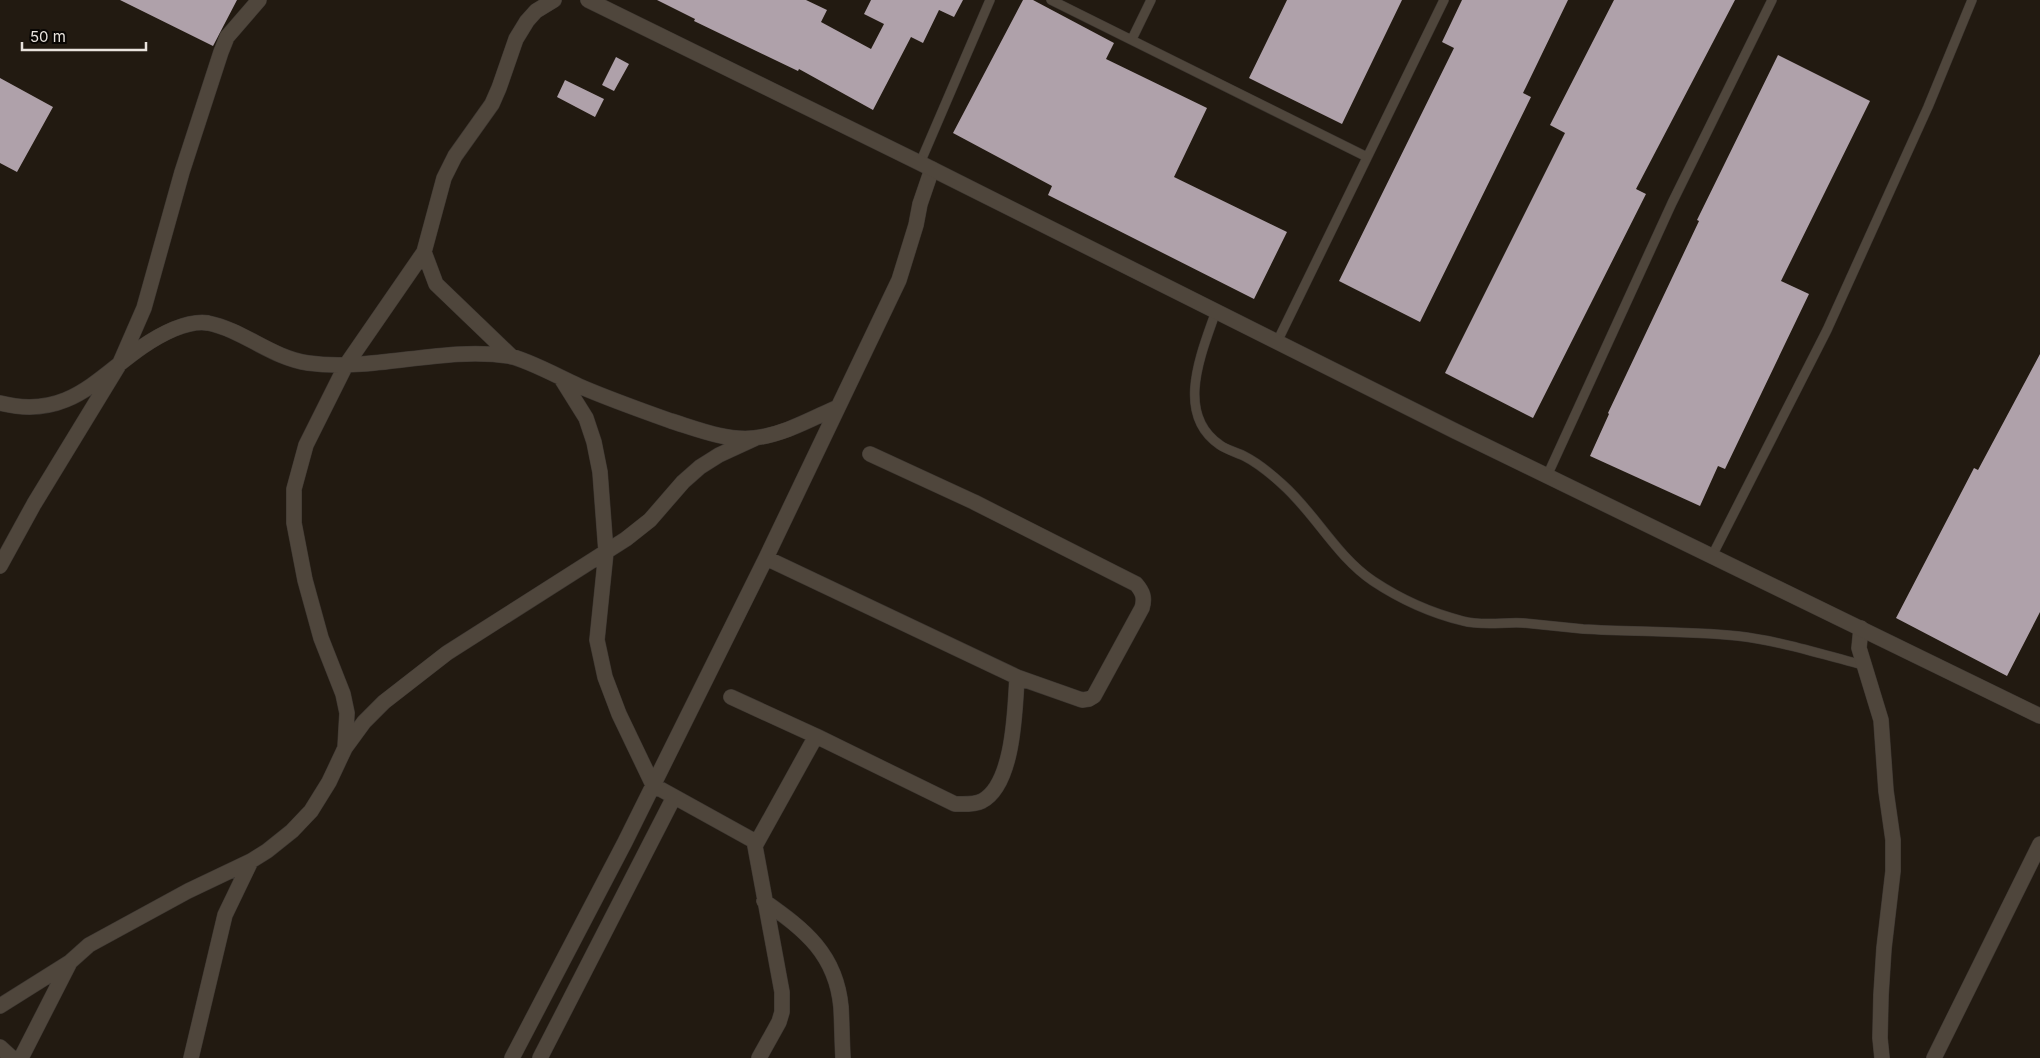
<svg xmlns="http://www.w3.org/2000/svg" width="2040" height="1058" font-family="Inter,sans-serif">
	<style>
		.building { fill: #afa1aa }
		.lines { fill: none; stroke-linecap: round; stroke-linejoin: round }
		.service-casing { stroke: #3c3631; stroke-width: 10 }
		.minor-casing { stroke: #3c3631; stroke-width: 16 }
		.secondary-casing { stroke: #3c3631; stroke-width: 16 }
		.service { stroke: #4f463c; stroke-width: 9 }
		.minor { stroke: #4f463c; stroke-width: 15 }
		.secondary { stroke: #4f463c; stroke-width: 15 }
	</style>
	<rect width="100%" height="100%" fill="#221a11"/>
	<!-- building -->
	<path class="building" d="M120 0H237L213 46Z
		M657 0H806L827 10 821 22 871 49 884 24 864 14 871 0H963L954 17 939 10 923 43 911 37 873 110 799 69 798 71 694 21 695 19Z
		M1023 0H1033L1114 43 1106 59 1207 108 1174 177 1287 232 1254 299 1048 195 1052 186 953 133Z
		M1287 0H1402L1342 124 1249 78Z
		M1462 0H1568L1523 93 1531 97 1420 322 1339 281 1454 48 1442 42Z
		M1614 0H1735L1636 189 1646 194 1533 418 1445 373 1565 133 1550 125Z
		M1778 55 1870 101 1781 281 1809 294 1725 469 1718 466 1700 506 1590 456 1609 414 1608 413 1699 221 1697 220Z
		M616 57 629 64 614 91 602 85Z
		M0 78 53 107 17 172 0 163Z
		M565 80 604 99 595 117 557 97Z
		M2040 354V612L2007 676 1896 618 1974 468 1978 470Z"/>
	<g class="lines">
		<!-- service casing -->
		<g class="service-casing">
			<path id="service" d="M1051 0 1367 157
				M1132 39 1151 0
				M920 163 990 0
				M1216 311C1202 352 1174 414 1220 445 1227 450 1236 452 1244 456 1258 463 1270 473 1282 484 1315 513 1336 556 1373 581 1400 599 1431 613 1463 621 1481 626 1504 622 1523 623 1543 625 1563 627 1583 629 1634 632 1686 631 1738 636 1780 641 1822 654 1863 665
				M1277 342 1444 0
				M1547 476 1672 203 1772 0
				M1712 556 1827 330 1928 107 1972 0"/>
		</g>
		<!-- minor casing -->
		<g class="minor-casing">
			<path id="minor" d="M424 252 436 284 512 357
				M561 378 586 418 594 442 600 472 606 552 597 640 605 677 619 714 653 785 756 842
				M0 403C82 424 108 357 174 329 184 325 196 321 208 323 243 330 272 358 308 363 375 372 442 346 509 356 526 359 561 378 579 386 609 399 640 410 671 421 697 429 726 441 754 438 783 435 811 419 838 407
				M766 558 1017 677 1082 700 1089 699 1094 696 1142 608C1145 598 1143 592 1136 584L974 502 870 454
				M0 566 34 504 120 363 144 308 182 172 221 52 227 37 259 0
				M1861 628 1859 648 1881 720 1886 791 1893 840V871L1884 948 1881 995 1880 1038 1882 1058
				M731 697 816 736 955 804C963 804 974 805 982 801 1014 784 1015 709 1017 677
				M345 748 347 713 343 694 321 638 305 580 294 523V489L306 445 346 365 424 252 444 178 455 156 492 104 499 88 516 39 527 21 536 11 554 0
				M764 901C805 930 836 954 841 1007 842 1024 842 1041 843 1058
				M0 1006 70 962 89 945 188 891 251 861 267 851 292 831 311 811 329 782 345 748 364 722 384 702 447 653 626 539 650 520 683 482 700 467 719 455 756 438
				M0 1047 12 1058
				M21 1058 69 964
				M191 1058 225 915 251 861
				M512 1058 625 842 766 558 899 280 916 225 920 204 932 169
				M540 1058 674 797
				M759 1058 779 1022 782 1012V992L755 846 816 736"/>
		</g>
		<!-- secondary casing -->
		<g class="secondary-casing">
			<path id="secondary" d="M588 0 920 163 1455 431 2040 716
				M1934 1058 2040 844"/>
		</g>
		<!-- service -->
		<use href="#service" class="service"/>
		<!-- minor -->
		<use href="#minor" class="minor"/>
		<!-- secondary -->
		<use href="#secondary" class="secondary"/>
	</g>
	<!-- scale -->
	<path d="M22 42v8h124v-8" fill="none" stroke="#e9e3dd" stroke-width="2.5"/>
	<text x="30" y="42" font-size="15" fill="#e9e3dd" stroke="#090603" stroke-width="4" paint-order="stroke">50 m</text>
</svg>
